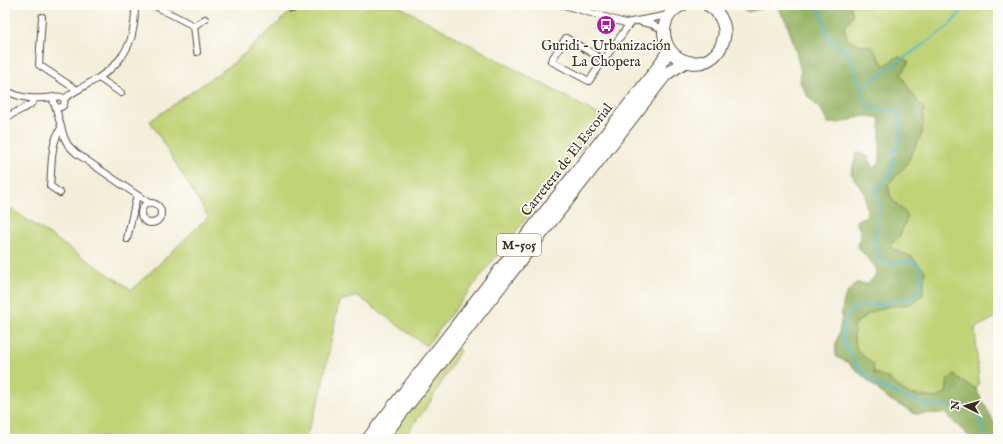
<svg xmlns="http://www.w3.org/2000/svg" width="1003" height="444" font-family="'IM FELL English',serif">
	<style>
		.green { fill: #bfd275; stroke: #7d7e4a }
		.forest { fill: #97b466; stroke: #696f42 }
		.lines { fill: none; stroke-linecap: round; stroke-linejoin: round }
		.stream { stroke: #50b7ce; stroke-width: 2 }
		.street-casing { stroke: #57473a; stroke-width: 8 }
		.highway-casing { stroke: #57473a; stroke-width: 14 }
		.street { stroke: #fff; stroke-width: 6 }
		.highway { stroke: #fff; stroke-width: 12 }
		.labels { text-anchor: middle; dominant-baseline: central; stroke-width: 3.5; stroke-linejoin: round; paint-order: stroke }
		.shield { fill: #fdfcf7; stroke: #75695f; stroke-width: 1 }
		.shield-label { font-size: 13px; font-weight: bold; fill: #3b2a1e }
		.poi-label { font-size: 14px; fill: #3b2a1e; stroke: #fdfcf7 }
		.street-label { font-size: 14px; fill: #3b2a1e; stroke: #fdfcf7 }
	</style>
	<rect width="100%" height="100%" fill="#fdfcf7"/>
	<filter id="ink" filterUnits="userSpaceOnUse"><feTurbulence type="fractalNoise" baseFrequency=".025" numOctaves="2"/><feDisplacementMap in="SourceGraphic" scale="8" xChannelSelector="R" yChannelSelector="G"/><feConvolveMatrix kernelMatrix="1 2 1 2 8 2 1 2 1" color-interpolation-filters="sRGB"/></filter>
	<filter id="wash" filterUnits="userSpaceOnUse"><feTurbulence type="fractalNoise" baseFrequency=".012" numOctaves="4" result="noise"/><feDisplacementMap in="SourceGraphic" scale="16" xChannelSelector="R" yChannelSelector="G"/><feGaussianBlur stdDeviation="0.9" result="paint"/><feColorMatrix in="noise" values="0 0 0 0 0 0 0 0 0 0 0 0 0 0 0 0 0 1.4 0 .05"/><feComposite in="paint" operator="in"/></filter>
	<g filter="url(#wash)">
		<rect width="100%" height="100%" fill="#f3eed9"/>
		<!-- green -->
		<path class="green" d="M298 5H397L605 118 426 346 358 296 339 301 320 397 305 439H5V205L132 290 208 217 150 121 235 62Z
			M850 5H998V316L975 328 979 383 976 389 965 383 954 375 948 379 946 393 935 398 908 394 886 377 874 373 873 364C854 349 854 349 854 325L870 313 886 307 910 304 912 257 889 247 900 235 908 216 891 198 888 184 906 165 924 109C915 98 907 87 901 74L909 62 884 66 872 47 861 45 848 40 844 26 853 15Z
			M453 347 460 351 430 402 403 439H381Z"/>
		<!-- forest -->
		<path class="forest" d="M741 5H850L853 15 844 27 848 40 861 45 872 47 884 66 898 56 909 62 901 74C907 87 915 98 924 109L922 133 906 165 888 184 891 198 908 216 900 235 889 247 912 257 925 271 923 295 910 304 886 307 870 313 854 325C854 349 854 349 873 364L874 373 886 377 908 394 935 398 946 393 948 379 954 375 965 383 976 389 995 424 997 439H970V437L944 413 915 414 910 411 887 398 854 368 847 362 836 357C834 345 839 334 841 323 842 314 842 303 846 295 848 290 853 288 856 283L867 284 875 276 876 268 857 246 861 234 856 221 867 215 865 195 851 173 857 152 868 157 873 169 880 162V118L869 116 858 117 849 121 837 123H827L822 111 808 97 800 82 801 72 796 52 787 23 777 7C766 5 758 11 746 12L740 6Z"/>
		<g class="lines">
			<!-- stream -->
			<path class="stream" d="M816 5 821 12 829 40 848 52 861 88 867 108 900 112V140L894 152 892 172 876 190 880 209 875 240 879 260 890 264 910 261 920 266 922 284 912 298 885 304 859 306 851 310 844 323 843 341 855 363 873 383 911 400 932 406 976 407 986 439
				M861 88 947 28 967 5"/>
		</g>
	</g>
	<g filter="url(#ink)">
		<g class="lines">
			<!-- street casing -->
			<g class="street-casing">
				<path id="street" d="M153 5 194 26 197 52
					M564 5 625 23 631 22 669 15
					M292 9V5
					M42 17 39 65 77 90
					M641 22 651 24 664 30
					M194 26 205 19
					M604 60 566 38 551 61 589 81 625 30 630 23
					M99 78 121 93
					M5 90C23 100 36 99 56 97
					M53.5 102a5.5 5.5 0 1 1 11 0a5.5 5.5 0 1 1-11 0Z
					M64 99C74 91 87 85 98 78 115 68 130 50 133 30 135 22 135 13 135 5
					M55 105 64 137 68 145 76 153 137 195 149 203
					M5 118 30 105 35 99
					M60 193 50 186C52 167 50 144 61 128
					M141 213a10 10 0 1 1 20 0a10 10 0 1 1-20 0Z
					M127 239 137 195"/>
			</g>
			<!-- highway casing -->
			<g class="highway-casing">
				<path id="highway" d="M682 5C671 10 664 20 664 32 665 67 713 75 723 41 725 36 725 29 723 23 720 15 716 9 708 5
					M368 439 657 69 669 50
					M381 439 666 74 685 62"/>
			</g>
			<!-- street -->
			<use href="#street" class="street"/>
			<!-- highway -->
			<use href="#highway" class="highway"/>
		</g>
	</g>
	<!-- icons -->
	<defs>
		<g id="bus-disc" transform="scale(1)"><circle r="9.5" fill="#b5179e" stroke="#fdfcf7"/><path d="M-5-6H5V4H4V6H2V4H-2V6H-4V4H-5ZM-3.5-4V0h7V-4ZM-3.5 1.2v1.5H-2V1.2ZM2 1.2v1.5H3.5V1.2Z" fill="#fff"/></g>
	</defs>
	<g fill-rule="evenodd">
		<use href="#bus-disc" x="606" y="25"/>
	</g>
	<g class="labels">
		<!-- shield labels -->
		<rect class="shield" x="497" y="234" width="44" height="22" rx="3"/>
		<g class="shield-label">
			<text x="519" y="245">M-505</text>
		</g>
		<!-- poi labels -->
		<g class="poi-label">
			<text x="606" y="46">Guridi - Urbanización<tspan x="606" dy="16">La Chopera</tspan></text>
		</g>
		<!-- street labels -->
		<g class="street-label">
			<text transform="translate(567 160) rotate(-52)">Carretera de El Escorial</text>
		</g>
	</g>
	<!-- margin -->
	<rect width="1003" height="444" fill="none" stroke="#fdfcf7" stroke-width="20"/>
	<!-- north arrow -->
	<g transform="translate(965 406) rotate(275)" stroke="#fdfcf7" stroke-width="3" paint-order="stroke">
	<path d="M0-3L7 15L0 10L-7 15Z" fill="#3b2a1e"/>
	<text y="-6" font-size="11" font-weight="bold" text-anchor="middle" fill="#3b2a1e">N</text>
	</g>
</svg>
